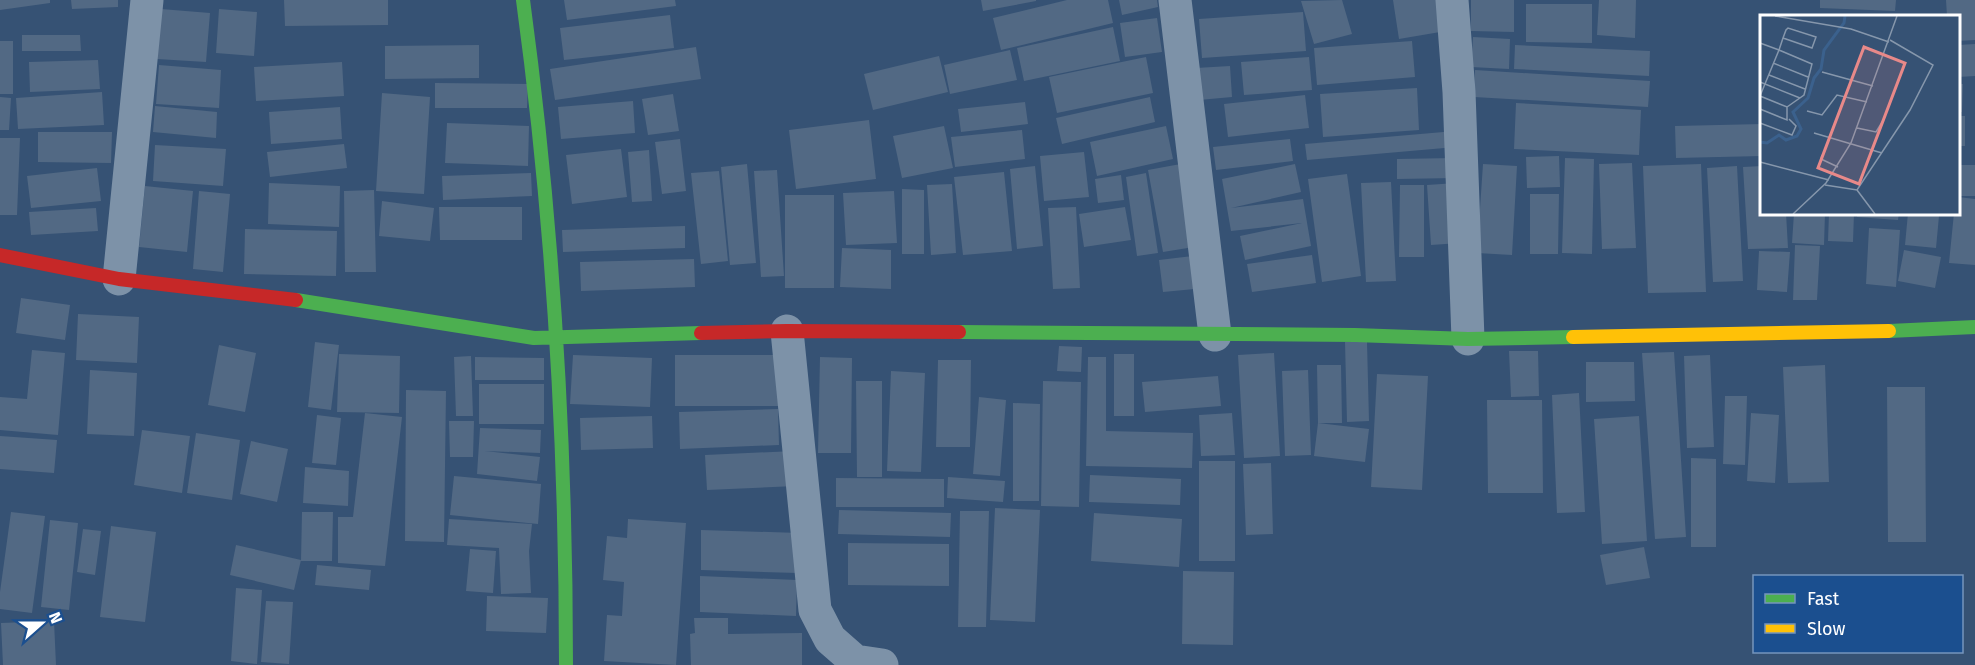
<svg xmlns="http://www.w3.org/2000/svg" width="1975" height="665" font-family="'Fira Sans',sans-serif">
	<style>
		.building { fill: #526984 }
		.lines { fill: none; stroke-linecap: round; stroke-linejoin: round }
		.street { stroke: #7d92a8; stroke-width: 33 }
		.fast { stroke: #4caf50; stroke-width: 14 }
		.slow { stroke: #ffc107; stroke-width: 14 }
		.jam { stroke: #c62828; stroke-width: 14 }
		.inset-river { fill: none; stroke: #3b618d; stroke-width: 3 }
		.inset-road { fill: none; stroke: #8697ac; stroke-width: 1.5 }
		.view { fill: #e88989; fill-opacity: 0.15; stroke: #e88989; stroke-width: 3 }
		.inset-edge { fill: none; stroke: #fff; stroke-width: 3 }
	</style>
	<rect width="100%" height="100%" fill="#365274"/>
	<!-- building -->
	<path class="building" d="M0 0H50V3L0 10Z
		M71 0H118V7L72 9Z
		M284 0H388V25L285 26Z
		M564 0H675L676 6 567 20Z
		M981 0H1036V1L983 11Z
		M1067 0H1108L1113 23 1001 50 993 18Z
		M1119 0H1157L1158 7 1122 15Z
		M1342 0 1352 34 1314 44 1301 1Z
		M1393 0H1441L1446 31 1399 39Z
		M1471 0H1514V32L1471 31Z
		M1599 0H1636L1635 38 1597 35Z
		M1820 0H1896L1895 11 1820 8Z
		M1946 0H1975V40L1958 41V16H1947Z
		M1526 4H1592V43L1526 42Z
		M161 9 210 13 206 62 157 59Z
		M219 9 257 12 254 56 216 53Z
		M1303 12 1306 51 1202 58 1199 19Z
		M670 15 674 48 564 60 560 28Z
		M1157 18 1162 52 1125 57 1120 23Z
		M1113 27 1120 61 1024 81 1017 48Z
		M22 35H80L81 51H22Z
		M1473 37 1510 39 1509 69 1471 67Z
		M0 41H13V94H0Z
		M1412 41 1415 77 1317 85 1314 48Z
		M1975 44V76L1958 77V45Z
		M479 45V78L385 79V46Z
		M1515 45 1650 51 1649 76 1514 69Z
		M696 47 701 79 555 100 550 69Z
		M1010 50 1017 80 950 94 944 65Z
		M939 56 948 92 873 110 864 74Z
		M1146 57 1153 93 1057 113 1049 77Z
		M1309 57 1312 90 1244 95 1241 62Z
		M98 60 100 89 30 92 29 62Z
		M342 62 344 96 256 101 254 67Z
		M159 65 221 70 219 108 156 104Z
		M1230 66 1232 97 1199 100 1196 68Z
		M1475 70 1650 81 1648 107 1474 97Z
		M435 83 528 84 527 108H435Z
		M1958 84H1963L1962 112H1958Z
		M1417 88 1419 130 1323 137 1320 94Z
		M102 92 104 125 18 129 16 98Z
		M382 93 430 97 424 194 376 191Z
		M673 94 679 131 648 135 642 99Z
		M1305 95 1309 128 1228 137 1224 104Z
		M0 97 11 98 9 130H0Z
		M1150 97 1155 122 1062 144 1056 118Z
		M633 101 635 133 561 139 558 107Z
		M1025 102 1028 124 961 132 958 109Z
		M1516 103 1641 110 1639 155 1514 149Z
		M155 106 217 112 216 138 153 132Z
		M340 107 342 139 271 144 269 112Z
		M1958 116H1965V146H1958Z
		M869 120 876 179 796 189 789 130Z
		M447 123 529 126 528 166 445 163Z
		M1762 124V156L1676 158 1675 126Z
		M944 126 953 168 902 178 893 136Z
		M1166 126 1173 159 1097 176 1090 142Z
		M1022 130 1025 159 955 167 951 137Z
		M1455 131 1456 147 1307 160 1305 144Z
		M38 132H112L111 163 38 162Z
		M0 138H20L17 215H0Z
		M680 139 686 191 662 194 655 142Z
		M1290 139 1293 161 1216 170 1213 147Z
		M344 144 347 168 270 177 267 152Z
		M155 145 226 149 223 186 153 181Z
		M621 149 627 197 572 204 566 155Z
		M649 150 652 201 632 202 628 152Z
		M1084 152 1089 197 1044 201 1040 156Z
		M1559 156 1560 187 1527 188 1526 157Z
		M1455 158 1456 178 1397 179V159Z
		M1565 158 1594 159 1592 254 1562 253Z
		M1186 163 1200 246 1163 252 1148 170Z
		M1632 163 1636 248 1602 249 1599 164Z
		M747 164 756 263 730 265 721 167Z
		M1295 164 1301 192 1231 208 1303 199 1311 246 1245 260 1240 236 1302 223 1231 231 1222 179Z
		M1483 164 1517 166 1512 255 1477 253Z
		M1701 164 1706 292 1648 293 1643 166Z
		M1959 165H1975V196H1958Z
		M1035 166 1043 246 1017 249 1010 169Z
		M1737 166 1743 281 1713 282 1707 168Z
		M1762 166V213H1786L1788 248 1748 249 1743 167Z
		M97 168 101 201 31 208 27 176Z
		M777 170 784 276 761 277 754 171Z
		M719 171 728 261 701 264 691 173Z
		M1004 172 1012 251 963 255 954 177Z
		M531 173 532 196 443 200 442 176Z
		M1146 173 1158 253 1137 256 1126 177Z
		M1347 174 1361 276 1322 282 1308 179Z
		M1121 175 1124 200 1098 203 1095 179Z
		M1391 182 1396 281 1366 282 1361 183Z
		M269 183 340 186 339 227 268 224Z
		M1456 183 1460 243 1431 245 1427 185Z
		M952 184 956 253 931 255 927 185Z
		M1400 185H1424V257H1399Z
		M145 186 193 191 187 252 139 247Z
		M902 189 924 190V254H902Z
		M374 190 376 272H345L344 191Z
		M199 191 230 194 223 272 193 269Z
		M894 191 897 243 846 245 843 193Z
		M1530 194H1559L1558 254H1530Z
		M785 195H834V288H785Z
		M1958 197 1975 199V265L1949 263 1954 213H1958Z
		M382 201 434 208 430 241 379 236Z
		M439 207H522V240H440Z
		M1076 207 1080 288 1053 289 1048 208Z
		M1125 207 1131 240 1084 247 1079 214Z
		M96 208 98 231 31 235 29 212Z
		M1794 213H1825L1824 245 1792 243Z
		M1829 213H1854L1853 242 1828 241Z
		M1858 213H1899L1898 220 1857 217Z
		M1908 213 1939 216 1936 248 1905 245Z
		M685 226V248L563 252 562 230Z
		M1869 228 1900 230 1896 287 1866 284Z
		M245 229 337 231 336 276 244 274Z
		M1795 245 1820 246 1817 300H1793Z
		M842 248 891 250V289L840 287Z
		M1904 250 1941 257 1935 288 1898 281Z
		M1759 251 1790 252 1787 292 1757 290Z
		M1201 255 1205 288 1163 292 1159 260Z
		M1312 255 1316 283 1252 292 1247 264Z
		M694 259 695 287 581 291 580 262Z
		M21 298 70 305 65 340 16 333Z
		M78 314 139 317 137 363 76 360Z
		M315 342 339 345 331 410 308 407Z
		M1345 342H1367L1369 421 1347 422Z
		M219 345 256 353 245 412 208 405Z
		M1059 346 1082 347 1081 372 1057 371Z
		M32 350 65 353 58 435 0 430V397L27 399Z
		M1509 351H1538L1539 396 1511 397Z
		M1674 352 1686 537 1655 539 1642 353Z
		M1274 353 1280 456 1244 458 1238 355Z
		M339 354 400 356 399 413 337 412Z
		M1114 354H1134V416H1114Z
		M573 355 652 358 650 407 570 404Z
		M675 355H782V406H675Z
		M1710 355 1714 447 1687 448 1684 356Z
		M471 356 473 416H456L454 357Z
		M475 357 544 358V380H475Z
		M820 357 852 358 851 453H818Z
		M1088 357H1106V431L1193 433 1192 468 1086 466Z
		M938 360H971L970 447H936Z
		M1586 362H1634L1635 401 1586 402Z
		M1317 365H1341L1342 423H1318Z
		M1825 365 1829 482 1788 483 1783 367Z
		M90 370 137 373 134 436 87 434Z
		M1308 370 1311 455 1285 456 1282 371Z
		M891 371 925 373 921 472 887 471Z
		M1377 374 1428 376 1422 490 1371 487Z
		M1218 376 1221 406 1145 412 1142 382Z
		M856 381H882V477H857Z
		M1043 381 1081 382 1079 507 1041 506Z
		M479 384H544V424H479Z
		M1887 387H1925L1926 542H1888Z
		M406 390 446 391 444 542 405 541Z
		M1579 393 1585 512 1557 513 1552 395Z
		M1725 396H1747L1745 465 1723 464Z
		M979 397 1006 400 1000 476 973 474Z
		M1487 400H1542L1543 493H1488Z
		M1013 403 1040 404 1039 501H1013Z
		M778 409 779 445 680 449 679 412Z
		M365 413 402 417 385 566 338 563V517H353Z
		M1232 413 1235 455 1201 456 1199 415Z
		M1751 413 1779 415 1775 483 1747 481Z
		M317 415 341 418 336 465 312 463Z
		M652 416 653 448 581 450 580 418Z
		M1639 416 1647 541 1602 544 1594 419Z
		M449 421H474L473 457H450Z
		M1318 423 1369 429 1365 462 1314 456Z
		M480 428 541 430 540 453 485 451 540 457 537 481 477 474Z
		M142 430 190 436 182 493 134 485Z
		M196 433 240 440 232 500 187 493Z
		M0 436 57 440 54 473 0 469Z
		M251 441 288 449 277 502 240 494Z
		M794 451 796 486 707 490 705 455Z
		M1691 458 1716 459V547H1691Z
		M1199 461H1235V561H1199Z
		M1271 463 1273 534 1246 535 1243 464Z
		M305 467 349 471 348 506 303 503Z
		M1090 475 1181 479 1180 505 1089 502Z
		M454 476 541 484 538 524 450 515Z
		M948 477 1005 481 1003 502 947 498Z
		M836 478 944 479V507H836Z
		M995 508 1040 510 1035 622 990 620Z
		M839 510 951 513 950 537 838 534Z
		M960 511H989L986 627H958Z
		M11 512 45 516 32 613 0 609V592Z
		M302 512H333L332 561H301Z
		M1094 513 1182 519 1179 567 1091 561Z
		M449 519 532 524 529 551 531 593 501 594 499 548 447 545Z
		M628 519 686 523 676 665 604 661 607 615 622 616 624 582 603 580 607 536 627 538Z
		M50 520 78 523 69 610 41 607Z
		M111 526 156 532 145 622 100 617Z
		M83 529 101 531 95 575 77 572Z
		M701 530 799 533 798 573 701 570Z
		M848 543 949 544V586L848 585Z
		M236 545 301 560 294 590 230 575Z
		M1644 547 1650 578 1606 585 1600 555Z
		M470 549 496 551 493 593 466 591Z
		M317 565 371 570 369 590 315 585Z
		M1183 571 1234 572 1233 645 1182 644Z
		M700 576 797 580 796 616 700 612Z
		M236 588 262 590 257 664 231 661Z
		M487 596 548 598 546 633 486 631Z
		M266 601 293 602 289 664 261 662Z
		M694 618H728V634L802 633V665H691L690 634 695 633Z
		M54 621 56 665H3L1 623Z"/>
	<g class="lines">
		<!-- street -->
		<path class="street" d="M1175 0 1215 335
			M1452 0 1459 92 1468 339
			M119 279 147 0
			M787 331 815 610 830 639 855 661 882 665"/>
		<!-- fast -->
		<path class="fast" d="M523 0C553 220 566 443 566 665
			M296 300 534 338 701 333
			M1889 331 1975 327
			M959 332 1355 335 1468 339 1573 337"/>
		<!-- slow -->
		<path class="slow" d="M1573 337 1889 331"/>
		<!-- jam -->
		<path class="jam" d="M0 255 119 279 296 300
			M701 333 787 331 959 332"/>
	</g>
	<!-- overview -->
	<g transform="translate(1760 15)">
		<rect width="200" height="200" fill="#365274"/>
		<path class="inset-river" d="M0 127 7 128 19 120 26 125 37 121 41 114 33 97 48 83 54 63 61 54 64 35 84 8 85 1"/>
		<path class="inset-road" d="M15 1 91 14 129 27M0 28 19 35 23 23 26 15 28 13 56 22 52 33 23 23M19 35 52 49 44 80 27 92 0 81ZM13 48 48 62M62 57 113 71M9 60 45 74M0 67 40 83M0 94 27 105V92M47 96 62 100 77 80 107 87M0 108 32 120 36 111 29 104M97 113 116 117 124 104M54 118 122 138M62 140 61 144 78 152M0 147 69 165M65 170 97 175 150 95 173 50 130 25M97 175 115 199M33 199 66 168 91 128 137 1"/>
		<path class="view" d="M104 32 145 48 99 169 58 153Z"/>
		<rect width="200" height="200" class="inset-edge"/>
	</g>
	<!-- legend -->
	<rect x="1753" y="575" width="210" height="78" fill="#1b4f8f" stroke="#7695bc" stroke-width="1.5"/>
	<rect x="1765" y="594" width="30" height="9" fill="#4caf50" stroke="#7695bc" stroke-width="1.5"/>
	<text x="1807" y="605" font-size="18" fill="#ffffff">Fast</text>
	<rect x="1765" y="624" width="30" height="9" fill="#ffc107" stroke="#7695bc" stroke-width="1.5"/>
	<text x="1807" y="635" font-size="18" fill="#ffffff">Slow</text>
	<!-- north arrow -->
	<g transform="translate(42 623) rotate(69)" stroke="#1b4f8f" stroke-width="4.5" paint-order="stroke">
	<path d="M0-4.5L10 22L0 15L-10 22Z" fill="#ffffff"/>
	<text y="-9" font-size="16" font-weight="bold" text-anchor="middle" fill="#ffffff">N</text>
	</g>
</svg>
